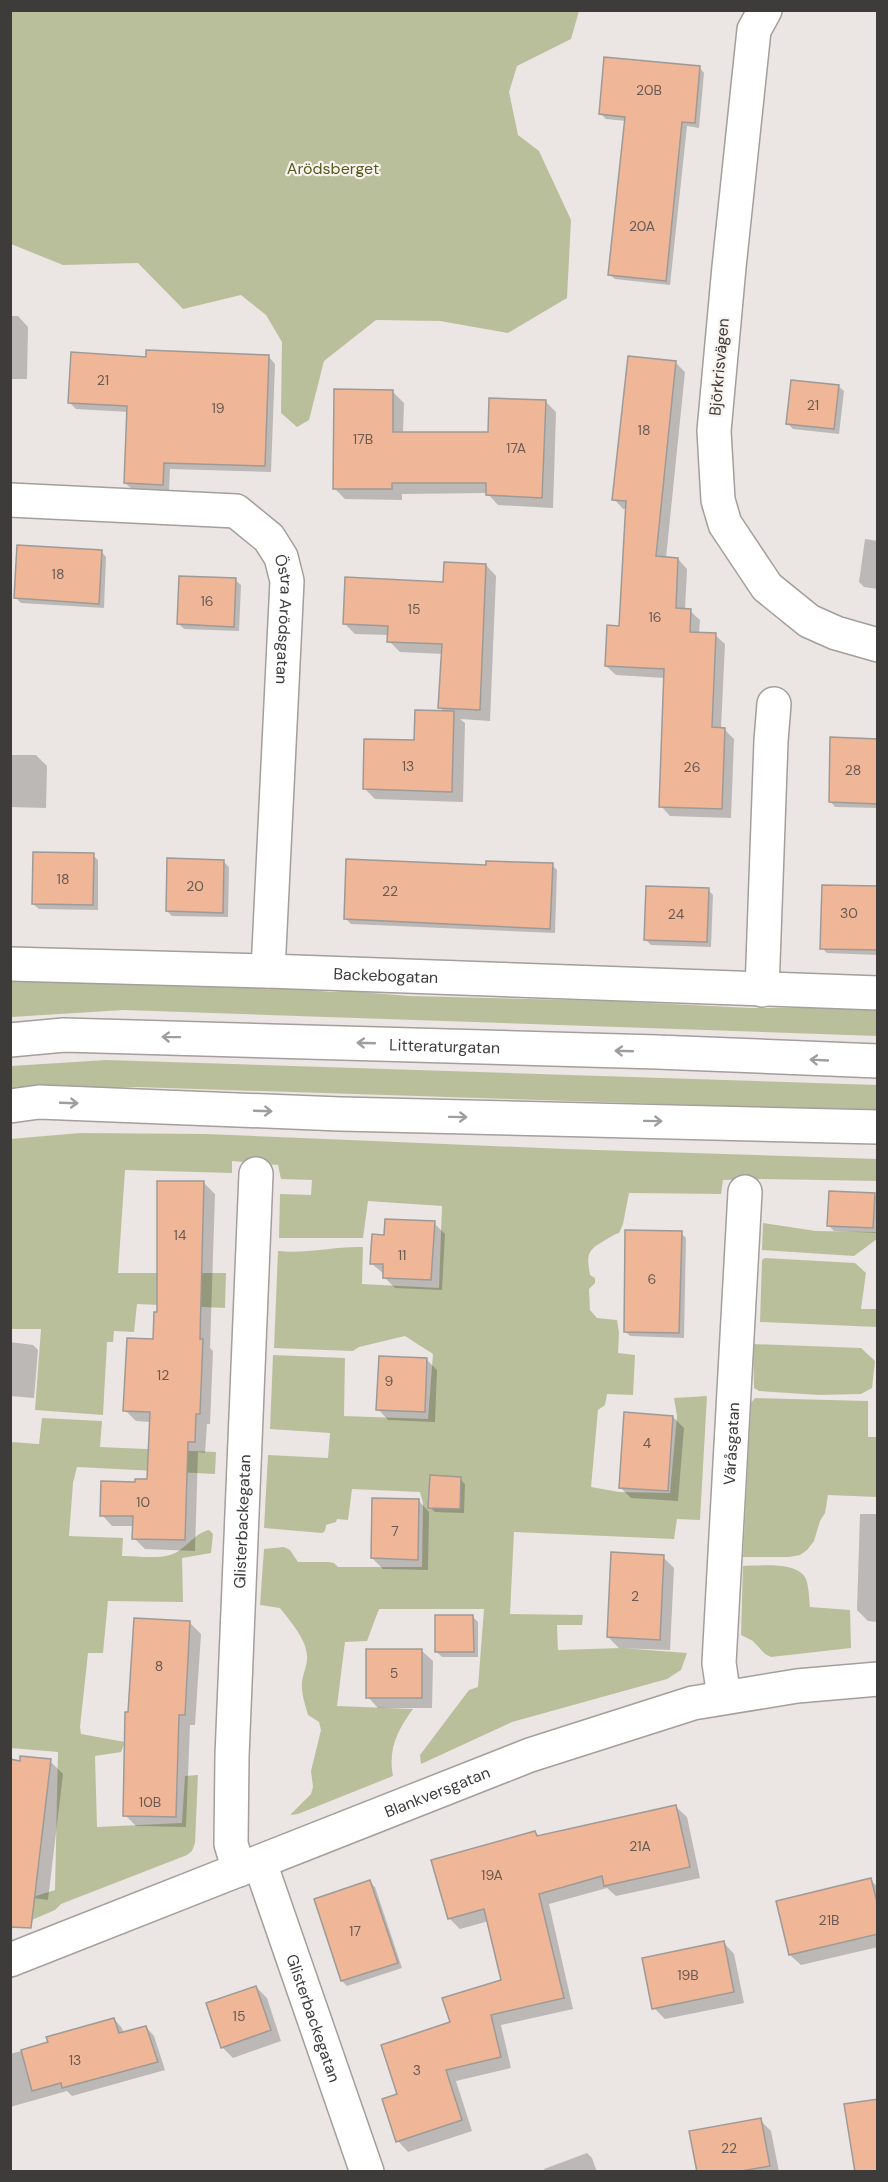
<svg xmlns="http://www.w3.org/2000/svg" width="888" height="2182" font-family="'DM Sans',sans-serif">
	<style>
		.green { fill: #babf9b }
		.shadow { fill: #0003 }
		.building { fill: #efb697; stroke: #9f9a97; stroke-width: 1.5 }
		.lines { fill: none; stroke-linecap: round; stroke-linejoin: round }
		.minor-casing { stroke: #a49e9c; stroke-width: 36 }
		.minor { stroke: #fff; stroke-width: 33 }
		.oneway { stroke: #9e9e9d }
		.labels { text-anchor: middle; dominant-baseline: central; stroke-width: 4.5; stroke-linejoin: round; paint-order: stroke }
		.number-label { font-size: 14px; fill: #6a5a52 }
		.park-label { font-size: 16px; fill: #565d1c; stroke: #f9f3f0 }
		.street-label { font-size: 16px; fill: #3e3c3b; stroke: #f9f3f0 }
	</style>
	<rect width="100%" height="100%" fill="#ebe6e3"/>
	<!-- green -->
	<path class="green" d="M10 11H579L571 39 517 66 509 92 518 135 539 151 571 220 567 298 508 333 440 321 376 320 324 361 309 420 297 427 281 413 282 342 266 315 241 295 183 309 138 263 63 265 11 244Z
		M10 977 204 985 231 988H293L330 992 348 991 409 996 612 1001 751 1008 877 1007V1036L124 1010 11 1017Z
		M106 1060 877 1085 878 1111 136 1087 40 1090 11 1094V1066Z
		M80 1133 206 1134 566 1149 877 1159 878 1181 763 1179 723 1180 721 1194 629 1193 623 1224 619 1233C612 1235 608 1239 602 1242 586 1251 587 1257 590 1275L595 1278V1283L589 1289 590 1310 597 1318 617 1320 619 1333 618 1353 635 1355 633 1395 607 1394 605 1405 598 1410 591 1487 619 1492 670 1493 677 1416 674 1398 707 1396 700 1520 677 1519 674 1539 514 1532 510 1614 583 1615 582 1625H557L558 1650 622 1648 687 1653 681 1670 667 1679 512 1722 421 1764 420 1755 469 1690 478 1687 484 1609H379L367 1641 345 1642 337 1706 413 1709C397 1731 388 1749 393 1776L298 1814 290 1815 311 1794 313 1787 311 1771 321 1730 319 1722 308 1715C305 1704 301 1693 302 1682 303 1674 307 1666 307 1658 308 1641 290 1621 280 1608L260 1605 264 1549 284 1547 290 1550 298 1562H329L334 1563 338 1567H422L423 1503 420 1492 352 1489 348 1520 337 1519 336 1522 326 1525 325 1531 322 1533 264 1528 268 1455 328 1458 330 1433 270 1429 273 1355 345 1358 344 1416 428 1419 433 1354 405 1336 359 1347 353 1351 274 1348 278 1251C307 1254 334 1246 363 1247L362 1284 439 1288 442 1206 368 1201 363 1238H279L280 1194 311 1195 312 1180 281 1179 278 1165 232 1161V1173L125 1170 118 1273H226L225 1308 137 1304 134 1332 114 1331 113 1342H107L103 1415 35 1410 41 1329H11L10 1139Z
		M877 1216V1239L854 1256 762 1250 763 1223 816 1231 876 1232Z
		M765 1258 855 1263 866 1273 861 1309H877V1327L760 1322 762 1260Z
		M753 1344 861 1348 875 1361 872 1388 861 1394 819 1395 759 1391 754 1388Z
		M755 1398 868 1401V1437H877V1497L828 1495 825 1513 820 1521 814 1541 807 1550 800 1555 789 1557H743L751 1403Z
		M42 1418 102 1421 100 1447 216 1452 215 1474 77 1467 73 1483 69 1536 123 1538 122 1556C135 1556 157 1559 170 1555 185 1551 194 1533 209 1530L213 1534 211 1553 182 1558 183 1602 108 1601 103 1653H88L80 1727 81 1734 125 1742 121 1752 95 1756 97 1827 182 1823 185 1776 198 1775 195 1843 192 1851 187 1855 61 1904 55 1910 11 1929 10 1904 55 1890 58 1752 11 1748V1442L39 1444Z
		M743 1566C758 1566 798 1561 806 1579 809 1587 809 1598 810 1607L850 1610 851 1648 771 1657 765 1654 753 1641 741 1635Z"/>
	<!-- shadow -->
	<path class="shadow" d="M699 67 704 73 699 128 687 126 670 285 615 279 609 274 626 121 606 119 601 114Z
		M10 316H18L28 327 27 379H10Z
		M269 357 275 364 271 472 170 469 169 491 132 489 125 483 129 412 76 409 69 402 147 358Z
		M675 362 685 372 666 558 678 559 687 569 685 610 690 611 700 620 699 634 715 635 725 644 721 729H724L734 739 731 818 670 816 661 806 665 678 616 675 606 666 620 627 627 509H623L614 499Z
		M838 386 844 391 839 434 793 429 788 424Z
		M393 392 404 403 403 433H489L545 401 556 412 553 508 498 505 487 493 402 494V500L345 499 334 488Z
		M865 539 878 541V589L864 587 859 582Z
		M101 551 106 557 104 608 21 603 16 598Z
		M486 565 496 576 490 721 460 719 465 723 463 802 375 799 364 788 416 742 444 712 440 708 443 654 400 652 389 641V635L355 634 344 623Z
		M235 580 241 585 239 631 184 629 179 624Z
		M878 740V808L835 807 830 801Z
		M10 755H36L47 766 46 808 10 807Z
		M93 855 98 860V910L39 909 33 904Z
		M224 862 229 867 228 917 172 916 167 911Z
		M552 865 557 870 555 933 351 924 346 919 487 866Z
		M878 888V955L827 953 822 948Z
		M708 890 713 895 711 947 651 945 646 940Z
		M204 1183 215 1194 210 1348 213 1351 210 1424H207L205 1453 198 1452 195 1551 145 1549 134 1538V1526H112L102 1515 137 1484 149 1481 151 1422 136 1421 125 1410 155 1341 159 1314Z
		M874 1195 878 1198V1233L834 1231 829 1226Z
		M434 1223 445 1234 442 1290 395 1288 384 1277V1274L371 1263 385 1236Z
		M681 1233 686 1238 684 1338 630 1336 625 1331Z
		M10 1342 33 1345 38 1350 34 1398 10 1396Z
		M426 1359 437 1370 435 1422 388 1420 378 1409Z
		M673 1417 684 1428 678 1501 631 1498 620 1487Z
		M460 1479 465 1484 464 1513 435 1512 430 1507Z
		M419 1501 429 1512 428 1570 383 1569 372 1558Z
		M860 1514H878V1622L868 1621 857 1610Z
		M663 1557 674 1568 670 1650 619 1648 608 1637Z
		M473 1617 478 1622V1657H442L437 1652Z
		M190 1623 201 1634 195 1725H190L186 1827 136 1826 125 1815 129 1714Z
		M422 1651 433 1661 432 1708H378L368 1697Z
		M50 1761 63 1774 48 1900 10 1895 21 1762Z
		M676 1807 687 1817 700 1878 616 1896 607 1888 549 1904 573 2009 501 2025 511 2068 456 2081 472 2131 408 2152 398 2141 399 2095 452 2023 502 1981 489 1921 460 1929 449 1918 535 1832 540 1837Z
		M870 1880 878 1887V1947L801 1965 790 1955Z
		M369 1882 375 1887 402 1968 347 1986 342 1981Z
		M724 1943 734 1954 744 2003 665 2019 654 2008Z
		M256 1987 267 1998 281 2041 233 2058 222 2047Z
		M114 2019 122 2028 124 2034 146 2027 154 2036 165 2070 72 2096 67 2091 10 2107V2054L50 2043Z
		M760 2120 771 2131 779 2172H699Z
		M587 2153 592 2158 597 2172H545L544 2169Z"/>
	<!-- building -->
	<path class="building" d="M604 57 700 66 695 123 682 122 666 281 608 275 625 117 599 114Z
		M146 350 269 355 265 466 164 463 163 485 124 483 127 406 68 403 71 352 146 357Z
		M628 356 676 361 656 556 678 558 676 608 691 609 690 632 716 633 712 727 725 728 722 809 659 807 664 669 605 666 607 625 619 626 626 501 612 500Z
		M791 380 839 385 834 429 786 424Z
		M334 389 393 390V432H488L489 398 546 400 542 498 486 495V483H392V489H333Z
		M17 545 102 550 99 604 14 598Z
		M444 562 486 564 480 710 438 708 442 644 387 642 388 626 343 624 345 577 443 582Z
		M179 576 236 578 234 627 177 624Z
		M415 710 454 711 452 792 363 789 364 739 414 740Z
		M830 737 878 739V804L829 802Z
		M33 852 94 853 93 905 32 904Z
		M167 858 224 860 223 913 166 911Z
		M346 859 486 865V861L553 863 550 929 344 919Z
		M822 885 878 886V950L820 949Z
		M646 886 709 888 707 942 644 940Z
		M157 1181H204L200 1339H203L200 1414H196L195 1442H188L185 1540 132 1539 133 1516H100L101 1481 135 1482V1479H147L150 1412 123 1411 127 1338 153 1339 154 1312H157Z
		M829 1191 875 1193 873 1228 827 1226Z
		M385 1219 435 1221 431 1280 383 1278V1264H370L372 1234 384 1235Z
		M625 1230 682 1231 679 1333 624 1332Z
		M379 1356 427 1358 425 1412 376 1410Z
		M624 1412 673 1416 668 1491 619 1488Z
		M430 1475 461 1477 460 1509 428 1508Z
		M372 1498 419 1499 418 1560 371 1558Z
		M611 1552 664 1555 660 1640 607 1637Z
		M435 1615H473L474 1652H435Z
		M134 1618 190 1621 185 1715H179L176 1817 123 1816 125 1712H128Z
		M366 1649H422V1698H366Z
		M20 1756 51 1759 31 1928 10 1927V1759L20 1761Z
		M676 1805 690 1867 604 1886 602 1876 539 1894 564 1998 491 2015 501 2057 446 2070 462 2120 396 2142 382 2099 397 2094 381 2045 450 2022 442 1998 501 1980 484 1909 448 1919 431 1860 535 1831 537 1836Z
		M871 1878 878 1906V1934L789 1955 776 1901Z
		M370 1880 398 1963 341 1981 314 1899Z
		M724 1941 734 1992 652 2009 642 1958Z
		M256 1986 271 2030 221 2048 206 2003Z
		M114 2018 119 2033 146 2026 158 2062 62 2088 61 2083 32 2091 21 2050 48 2042 46 2037Z
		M878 2099V2172H855L844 2104Z
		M761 2118 770 2166 736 2172H697L689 2131Z"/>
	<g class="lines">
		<!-- minor casing -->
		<g class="minor-casing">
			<g id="minor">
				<path d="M765 10 754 30 729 267 714 431 718 500 725 524 767 587 809 621 836 633 878 645"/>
				<path id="s1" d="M10 500 236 511 269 538 281 557 287 581 268 971"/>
				<path id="s2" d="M10 964 268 971 878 993"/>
				<path d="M762 990 771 741 774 704"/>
				<path id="s3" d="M10 1040 64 1035 657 1052 878 1061"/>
				<path d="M10 1106 39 1102 340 1114 878 1127"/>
				<path id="s4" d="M724 1697 719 1663 745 1192"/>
				<path id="s5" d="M260 1863 367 2172"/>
				<path id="s6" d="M239 1870 231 1844 232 1756 256 1174"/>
				<path id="s7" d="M10 1960 530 1755 693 1703 797 1686 878 1679"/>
			</g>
		</g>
		<!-- minor -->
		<use href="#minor" class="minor"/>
	</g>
	<!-- one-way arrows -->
	<defs><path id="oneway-shaft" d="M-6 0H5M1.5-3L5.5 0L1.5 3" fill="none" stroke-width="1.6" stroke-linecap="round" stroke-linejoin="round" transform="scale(1.5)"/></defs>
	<g class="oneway">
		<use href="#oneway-shaft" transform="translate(171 1037) rotate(-179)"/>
		<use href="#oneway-shaft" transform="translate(366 1043) rotate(-178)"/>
		<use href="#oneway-shaft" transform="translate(624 1051) rotate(-178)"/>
		<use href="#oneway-shaft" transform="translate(819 1060) rotate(-177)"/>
		<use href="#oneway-shaft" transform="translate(69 1103) rotate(2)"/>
		<use href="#oneway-shaft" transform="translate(263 1111) rotate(2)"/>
		<use href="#oneway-shaft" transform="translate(458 1117) rotate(1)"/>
		<use href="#oneway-shaft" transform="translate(653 1121) rotate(1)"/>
	</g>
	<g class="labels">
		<!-- number labels -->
		<g class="number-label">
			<text x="649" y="90">20B</text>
			<text x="642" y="226">20A</text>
			<text x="103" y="380">21</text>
			<text x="813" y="405">21</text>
			<text x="218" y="408">19</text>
			<text x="644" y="430">18</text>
			<text x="363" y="439">17B</text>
			<text x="516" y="448">17A</text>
			<text x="58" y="574">18</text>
			<text x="207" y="601">16</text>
			<text x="414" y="609">15</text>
			<text x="655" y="617">16</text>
			<text x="408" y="766">13</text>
			<text x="692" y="767">26</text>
			<text x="853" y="770">28</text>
			<text x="63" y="879">18</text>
			<text x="195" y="886">20</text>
			<text x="390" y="891">22</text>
			<text x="849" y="913">30</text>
			<text x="676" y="914">24</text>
			<text x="180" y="1235">14</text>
			<text x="402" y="1255">11</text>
			<text x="652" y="1279">6</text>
			<text x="163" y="1375">12</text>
			<text x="389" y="1381">9</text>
			<text x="647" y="1443">4</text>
			<text x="143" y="1502">10</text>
			<text x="395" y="1531">7</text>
			<text x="635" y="1596">2</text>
			<text x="159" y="1666">8</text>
			<text x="394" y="1673">5</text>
			<text x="150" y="1802">10B</text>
			<text x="640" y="1846">21A</text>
			<text x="492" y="1875">19A</text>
			<text x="829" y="1920">21B</text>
			<text x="355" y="1931">17</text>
			<text x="688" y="1975">19B</text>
			<text x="239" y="2016">15</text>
			<text x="75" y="2060">13</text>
			<text x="417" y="2070">3</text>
			<text x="729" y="2148">22</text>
		</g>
		<!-- park labels -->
		<g class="park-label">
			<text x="333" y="168">Arödsberget</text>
		</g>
		<!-- street labels -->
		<g class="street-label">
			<text transform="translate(719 367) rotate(-85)">Björkrisvägen</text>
			<text stroke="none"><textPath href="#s1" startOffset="354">Östra Arödsgatan</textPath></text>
			<text stroke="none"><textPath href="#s2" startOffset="376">Backebogatan</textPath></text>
			<text stroke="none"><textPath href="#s3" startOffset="435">Litteraturgatan</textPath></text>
			<text stroke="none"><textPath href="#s4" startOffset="254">Väråsgatan</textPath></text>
			<text stroke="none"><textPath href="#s6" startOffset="350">Glisterbackegatan</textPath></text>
			<text stroke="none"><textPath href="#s7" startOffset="459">Blankversgatan</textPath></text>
			<text stroke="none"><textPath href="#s5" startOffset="164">Glisterbackegatan</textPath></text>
		</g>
	</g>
	<!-- border -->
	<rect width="888" height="2182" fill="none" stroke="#3e3c3b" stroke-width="24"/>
</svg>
